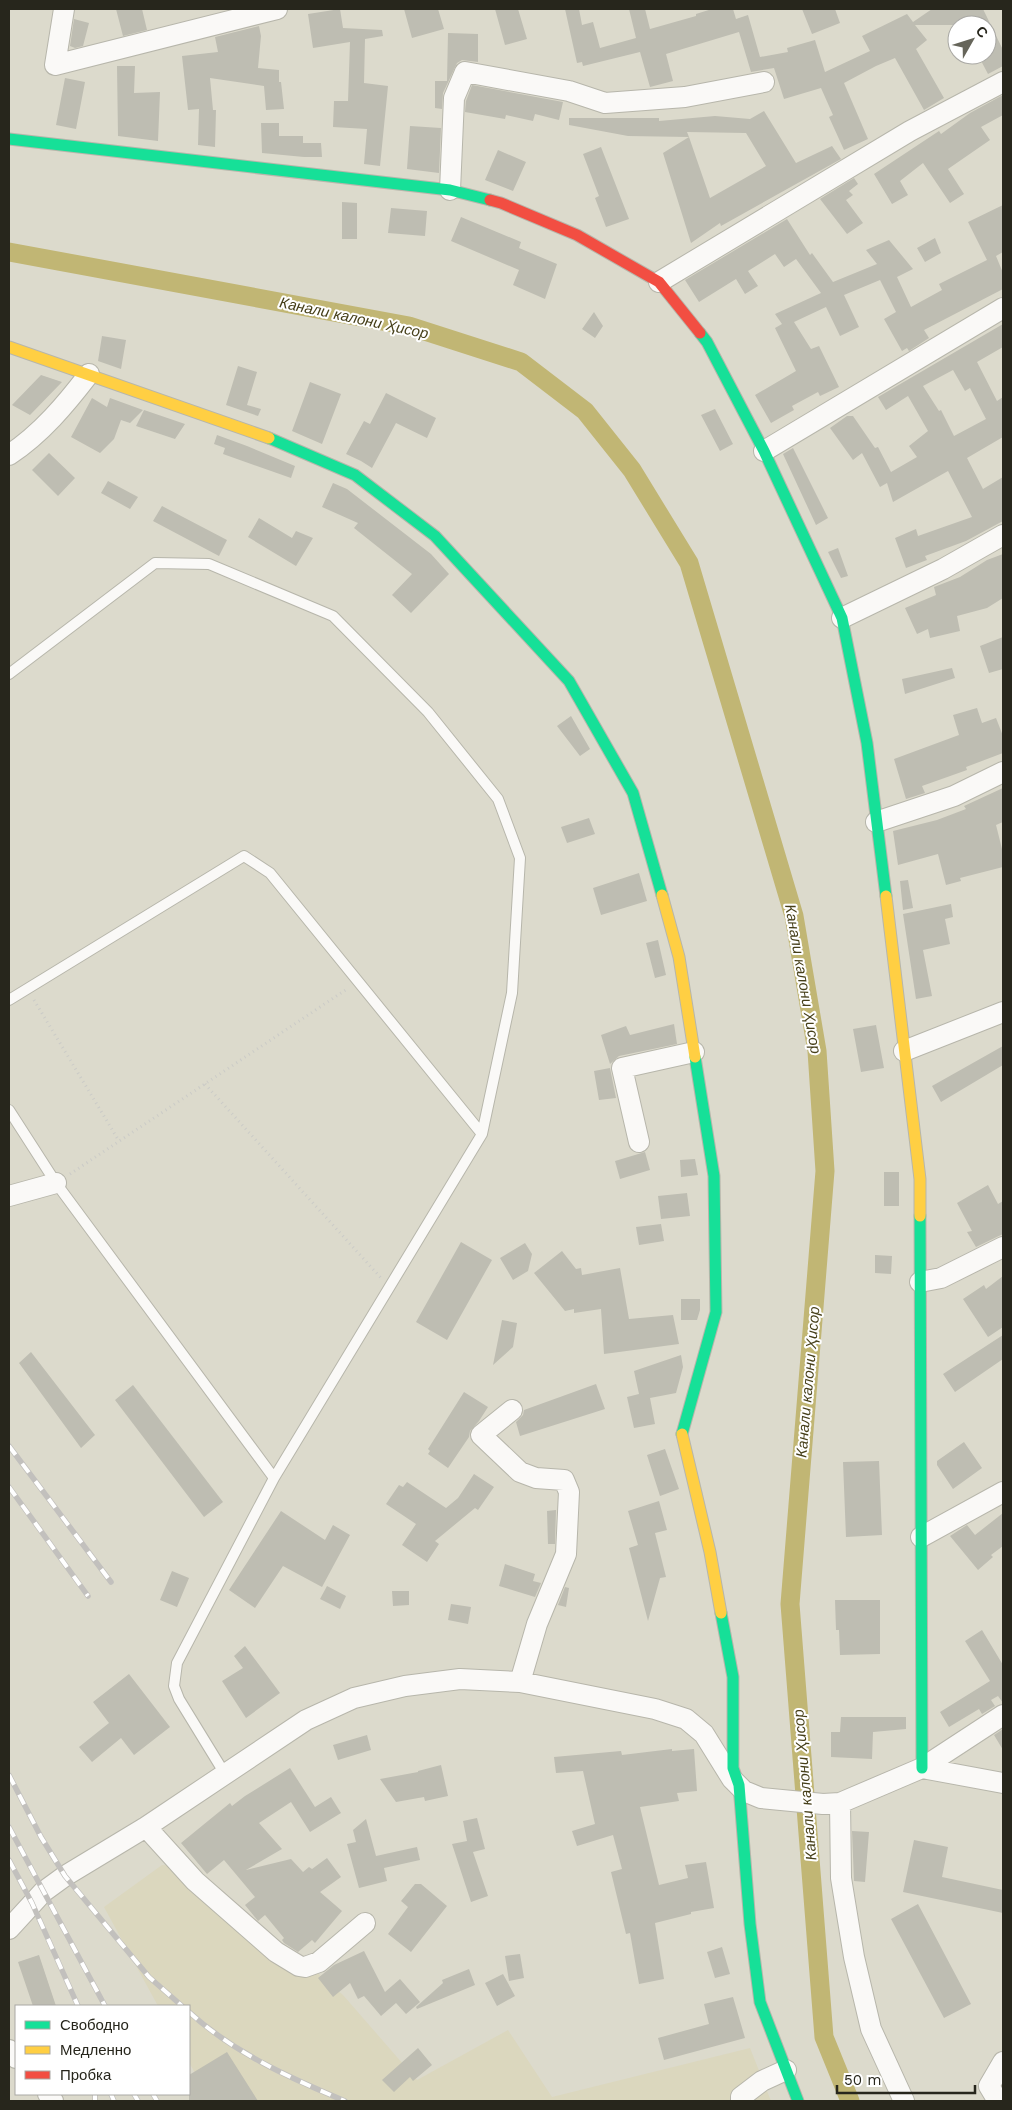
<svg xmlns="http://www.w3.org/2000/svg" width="1012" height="2110" font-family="'Work Sans',sans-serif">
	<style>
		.built { fill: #dbd7be }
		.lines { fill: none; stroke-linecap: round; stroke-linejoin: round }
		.canal { stroke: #c1b674; stroke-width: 19 }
		.building { fill: #bebdb2; fill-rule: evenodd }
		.lane-casing { stroke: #b7b6ab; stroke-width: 12 }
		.street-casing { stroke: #b7b6ab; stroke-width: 22 }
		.fast-casing { stroke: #b7b6ab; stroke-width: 13 }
		.slow-casing { stroke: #b7b6ab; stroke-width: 13 }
		.jam-casing { stroke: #b7b6ab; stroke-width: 13 }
		.path { stroke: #cbcbc7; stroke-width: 3; stroke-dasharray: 1 4; stroke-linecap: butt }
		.lane { stroke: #faf9f7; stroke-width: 10 }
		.street { stroke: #faf9f7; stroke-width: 20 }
		.fast { stroke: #16e098; stroke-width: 11 }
		.slow { stroke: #ffcf43; stroke-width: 11 }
		.jam { stroke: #f24e42; stroke-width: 11 }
		.rail-casing { stroke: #c2c0bd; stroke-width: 5.5 }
		.rail { stroke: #fff; stroke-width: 4; stroke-dasharray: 11; stroke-linecap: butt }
		.labels { text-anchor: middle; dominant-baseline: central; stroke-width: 4; stroke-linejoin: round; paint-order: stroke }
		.water-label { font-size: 15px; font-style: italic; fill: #463f19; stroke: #fff }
	</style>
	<rect width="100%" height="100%" fill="#dcdacc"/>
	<!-- built -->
	<path class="built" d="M162 1865 194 1868 343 1995 417 2080 508 2030 552 2097 750 2048 771 2101H210L189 2062V2006H158L104 1907Z"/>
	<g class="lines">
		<!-- canal -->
		<path class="canal" d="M9 252 409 326 521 362 585 411 632 470 689 563 794 916 817 1051 825 1171 790 1604 824 2037 850 2101"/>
	</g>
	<!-- building -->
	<path class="building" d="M116 9H142L147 30 123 36Z
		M340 9 343 28 382 30 383 36 365 39 364 83 388 86 380 166 364 164 367 129 333 127 334 101H348L350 42 313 48 308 14Z
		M404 9H438L444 29 412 38Z
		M495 9H518L527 39 505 45Z
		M565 9H579L582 25 593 22 600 48 636 38 629 9H645L650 29 696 16V14L712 9H733L736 19 748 15 760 57 788 52 787 48 815 40 825 72 870 51 862 36 907 14 913 22 932 9H983L1003 50V66L988 74 978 55H987V25H915L927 40 916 49 944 98 924 110 895 58 876 66 844 83 868 139 844 150 829 117 833 115 821 88 784 99 774 68 751 72 739 32 666 54 673 81 650 87 640 52 583 66 582 62 577 63Z
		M802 9H835L840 23 812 34Z
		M74 19 89 23 83 46 75 48 70 46Z
		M259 26 261 36 258 68 279 70V82H281L284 109 266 110 264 86 210 78 213 110H216L215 147 198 145 199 109 188 110 182 56 218 52 215 37Z
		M448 33 478 34V62L462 60 457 63 443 93 442 109 435 108V81H447Z
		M117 66H135L134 93 160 92 158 141 118 136Z
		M65 78 85 82 76 129 56 125Z
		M472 85 563 102 559 120 535 114 533 121 506 115 505 119 465 112 466 101Z
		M1003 95V115L981 127 990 140 948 169 964 194 950 203 923 163 900 181 908 195 892 204 874 174 939 131 941 134 970 113Z
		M764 111 796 163 832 146 841 159 721 226 720 223 691 243 663 153 689 137 710 198 766 166 746 133 687 132 689 137 628 136 569 125V118H659V121L715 116 750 119Z
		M261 123H279V136H303V143H321L322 157H304L262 153Z
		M410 126 441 128 439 173 407 169Z
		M601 147 629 219 606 227 595 198 599 196 583 154Z
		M498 150 526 162 513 191 485 180Z
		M854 178 858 184 849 191 853 195 846 200 863 223 847 234 820 199Z
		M342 202 357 203V239H342Z
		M1003 205V252L996 256 1003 273V289L924 330 929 338 909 351 907 348 902 351 884 319 896 312 880 280 844 295 859 327 840 336 826 307 794 322 811 349 819 346 839 387 820 396 818 392 792 406 794 410 771 423 755 395 796 371 775 328 782 324 775 314 821 293 796 259 784 267 775 254 748 271 758 286 745 294 736 279 699 302 685 280 787 219 810 255 812 253 833 282 877 264 866 250 889 240 913 269 897 277 911 307 942 290 939 284 987 260 968 222Z
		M391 208 427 211 425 236 388 233Z
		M461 217 521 242 519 248 557 264 545 299 513 285 519 270 451 241Z
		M935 238 941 253 925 262 917 248Z
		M594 312 603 326 595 338 582 329Z
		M1003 324V347L977 362 997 401 1003 397V437L967 458 983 489 1003 477V521L966 541 925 556 927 560 906 568 895 538 916 529 918 536 972 517 948 471 893 502 887 483 880 487 862 453 853 460 830 428 847 416H853L875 448 878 447 891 472 917 457 909 446 928 431 908 396 886 410 878 397ZM953 370 965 391 970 388 986 419 954 436 941 410 939 411 923 386Z
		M102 336 126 340 121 369 98 361Z
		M238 366 257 372 247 405 261 409 258 416 226 405Z
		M41 375 62 382 30 415 12 405Z
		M310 382 341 394 322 444 292 431Z
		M386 393 436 418 427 438 396 423 372 468 361 461 346 454 364 421 370 424Z
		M92 398 107 407 110 398 143 410 130 423 121 420 114 439 100 453 71 437Z
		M715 409 733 444 720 451 701 415Z
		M144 410 185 424 175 439 136 426Z
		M217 435 247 446 295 466 291 478 223 454 225 448 214 444Z
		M793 448 828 518 816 525 783 454Z
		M49 453 75 478 58 496 32 470Z
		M108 481 138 497 130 509 101 493Z
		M333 483 347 489 431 554 449 574 411 613 392 595 412 574 354 528 358 523 322 507Z
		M162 506 227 540 219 556 153 521Z
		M259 518 292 538 296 531 313 538 296 566 248 537Z
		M838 548 848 576 841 578 828 552Z
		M1003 554V598L987 608 957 616 960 631 930 638 928 629 917 634 905 608 936 595 934 587 960 577 987 560Z
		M1003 637V669L989 673 980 646Z
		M952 668 955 678 905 694 902 679Z
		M977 708 982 723 996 718 1003 736V753L966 767 967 770 922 786 925 793 906 799 894 759 959 735 953 715Z
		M571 716 590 749 580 756 557 726Z
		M1003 788V822L996 825 1003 853V867L960 878 961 881 946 885 938 854 898 865 893 831 937 820 966 809 964 806Z
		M589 818 595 834 567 843 561 827Z
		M639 873 647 901 601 915 593 888Z
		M908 880 913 908 903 910 900 881Z
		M951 904 953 917 945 919 950 944 923 950 932 996 916 999 903 914Z
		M658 940 666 975 655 978 646 943Z
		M674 1024 677 1044 619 1056 610 1064 601 1035 626 1026 630 1035Z
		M876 1025 884 1068 861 1072 853 1029Z
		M1003 1046V1065L941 1102 932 1086Z
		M610 1068 616 1098 599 1100 594 1071Z
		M645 1152 650 1170 620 1179 615 1161Z
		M695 1159 698 1175 681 1177 680 1160Z
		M884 1172H899V1206H884Z
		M988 1185 998 1204 1003 1201V1234L976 1247 967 1232 972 1231 957 1203Z
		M687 1193 690 1216 661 1219 658 1196Z
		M661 1224 664 1241 639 1245 636 1227Z
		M461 1242 492 1260 447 1340 416 1322Z
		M525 1243 532 1254 528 1271 513 1280 500 1258Z
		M562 1251 576 1269 581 1268 582 1275 620 1268 629 1319 673 1315 679 1344 604 1354 601 1309 574 1313V1309L565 1311 534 1273Z
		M875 1255 892 1256 891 1274 875 1273Z
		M1003 1276V1327L988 1337 963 1299 984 1285 986 1289Z
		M681 1299H700V1310L697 1320H681Z
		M502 1320 517 1323 513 1347 493 1365Z
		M1003 1335V1359L955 1392 943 1374Z
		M31 1352 95 1435 81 1448 19 1363Z
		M681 1355 683 1367 676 1393 650 1398 655 1424 634 1428 627 1397 639 1394 634 1371Z
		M596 1384 605 1409 520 1436 516 1422 523 1415 524 1410Z
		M133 1385 223 1502 204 1517 115 1400Z
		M464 1392 488 1407 479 1421 470 1431 469 1437 448 1468 428 1454 430 1451 428 1449Z
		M964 1442 982 1468 953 1489 937 1465V1461Z
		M665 1449 679 1489 660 1496 647 1455Z
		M879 1461 882 1535 846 1537 843 1462Z
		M474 1474 494 1487 478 1510 475 1508 435 1541 439 1544 427 1562 402 1545 416 1524 386 1504 399 1485 403 1487 407 1482 446 1508 458 1498Z
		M659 1501 667 1530 655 1533 666 1577 660 1578 648 1621 629 1548 638 1545 628 1511Z
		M556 1510 555 1544H548L547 1511Z
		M281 1511 325 1540 333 1525 350 1535 322 1587 283 1566 255 1608 229 1590Z
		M1003 1513V1546L991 1555 993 1557 978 1570 950 1536 967 1525 975 1535Z
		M505 1564 535 1574 533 1581 541 1583 535 1597 499 1586Z
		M172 1571 189 1578 177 1607 160 1600Z
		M327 1586 346 1596 340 1609 320 1599Z
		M565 1587 569 1588 566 1607 558 1605Z
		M392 1591H409V1605L393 1606Z
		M835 1600H880V1654L840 1655 839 1630H836Z
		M451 1604 471 1607 468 1624 448 1620Z
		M982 1630 1003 1665V1703L998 1696 991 1700 995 1706 982 1714 979 1709 949 1727 940 1712 990 1681 965 1641Z
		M245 1646 280 1693 246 1718 222 1681 243 1668 234 1656Z
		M129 1674 170 1727 134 1755 121 1738 92 1762 79 1747 109 1723 93 1702Z
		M841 1717H906V1729L873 1732 872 1759 831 1757V1732H840Z
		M1003 1729V1750L994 1735Z
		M367 1735 371 1750 338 1760 333 1745Z
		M672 1749V1751L694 1749 697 1791 677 1793 679 1801 640 1807 659 1885 688 1878 685 1865 706 1862 714 1908 691 1912V1914L655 1923 664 1979 639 1984 630 1933 626 1934 611 1872 622 1869 613 1835 577 1846 572 1831 595 1824 583 1771 556 1773 554 1757 621 1751 622 1755Z
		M441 1765 448 1796 425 1801 424 1797 396 1802 380 1779 418 1772V1771Z
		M290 1768 315 1807 331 1797 341 1813 310 1832 291 1802 259 1823 282 1849 246 1870 291 1859 303 1872 309 1867 312 1869 327 1858 341 1877 320 1892 342 1911 315 1943 312 1940 298 1952 284 1943 282 1940 284 1938 265 1915 258 1921 245 1905 255 1897 224 1860 207 1874 181 1843 230 1803 232 1806 245 1796Z
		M477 1818 485 1849 473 1852 488 1896 471 1902 452 1844 467 1841 463 1821Z
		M366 1819 376 1856 417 1847 420 1860 384 1868 387 1881 359 1888 347 1844 356 1842 353 1830Z
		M852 1831 869 1832 865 1882 854 1881Z
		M914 1840 948 1847 942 1877 1003 1890V1913L903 1892Z
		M415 1884H421L447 1906 411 1952 388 1934 408 1907 401 1901Z
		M918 1904 971 2004 944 2018 891 1919Z
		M722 1947 730 1974 715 1978 707 1952Z
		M364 1951 385 1992 400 1979 420 2002 406 2014 396 2003 381 2016 364 1996 358 1999 350 1983 333 1997 318 1978 334 1965Z
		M520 1954 524 1978 509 1981 505 1956Z
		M39 1955 56 2006H33L18 1962Z
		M469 1969 475 1985 417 2009 416 2007 443 1983 442 1980Z
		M503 1974 515 1996 497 2006 485 1983Z
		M733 1997 745 2038 664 2060 658 2038 709 2024 704 2004Z
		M418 2048 432 2065 413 2081 410 2077 394 2092 382 2080Z
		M227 2052 258 2101H189V2075Z"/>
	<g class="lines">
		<!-- lane casing -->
		<g class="lane-casing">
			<path id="lane" d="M9 674 155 563 209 564 333 616 428 712 498 799 520 858 512 993 482 1134 274 1478 56 1183 9 1110
				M9 1000 244 856 270 873 482 1134
				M225 1774 179 1699 174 1686 177 1663 274 1478"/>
		</g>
		<!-- street casing -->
		<g class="street-casing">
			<path id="street" d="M64 9 55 65 277 9
				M450 190 454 98 465 72 569 91 605 103 685 97 764 82
				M659 282 910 131 1003 82
				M764 451 1003 308
				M9 455C41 434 66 404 89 374
				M842 618 943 569 1003 535
				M876 822 954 796 1003 772
				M904 1051 1003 1012
				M639 1142 622 1068 694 1052
				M9 1196 56 1183
				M920 1282 941 1278 1003 1247
				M512 1410 481 1435 520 1472 536 1478 564 1480 569 1492 566 1554 537 1624 520 1682
				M921 1537 1003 1492
				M922 1768 1003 1715
				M840 1803 841 1878 854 1957 871 2029 904 2101
				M146 1827 195 1881 276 1952 299 1966 305 1967 319 1962 365 1923
				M9 1929 43 1892 65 1876 146 1827 306 1720 354 1698 405 1686 460 1679 520 1682 655 1709 686 1719 704 1734 732 1779 744 1791 761 1798 823 1804 840 1803 922 1768 1003 1783
				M9 2050 16 2058
				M48 2094 53 2101
				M741 2101V2097L762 2081 786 2070
				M998 2101 989 2086 1003 2062"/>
		</g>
		<!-- fast casing -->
		<g class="fast-casing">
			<path id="fast" d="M9 139 450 190 490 200
				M700 333 707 342 764 451 842 618 867 743 886 896
				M269 438 355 475 435 536 569 681 633 793 662 895
				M920 1216 922 1768
				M682 1434 716 1312 714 1176 695 1057
				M721 1613 733 1677V1768L739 1785 750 1924 760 2002 798 2101"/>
		</g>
		<!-- slow casing -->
		<g class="slow-casing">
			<path id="slow" d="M9 347 269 438
				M662 895 679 957 695 1057
				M886 896 920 1179V1216
				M682 1434 710 1552 721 1613"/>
		</g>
		<!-- jam casing -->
		<g class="jam-casing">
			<path id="jam" d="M490 200 501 203 577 235 659 282 700 333"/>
		</g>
		<!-- path -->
		<path class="path" d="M34 1000 119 1141
			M205 1084 381 1278
			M70 1174 347 989"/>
		<!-- lane -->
		<use href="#lane" class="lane"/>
		<!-- street -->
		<use href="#street" class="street"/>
		<!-- fast -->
		<use href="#fast" class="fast"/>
		<!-- slow -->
		<use href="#slow" class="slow"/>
		<!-- jam -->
		<use href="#jam" class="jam"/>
		<!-- rail casing -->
		<g class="rail-casing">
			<path id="rail" d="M9 1446 111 1582
				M9 1487 88 1596
				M9 1775 41 1837 65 1876 149 1977 182 2006
				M9 1827 105 2006
				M9 1860 32 1903 78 2006
				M189 2012C234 2053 290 2078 345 2101
				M95 2094V2101
				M111 2094 114 2101
				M134 2094 138 2101
				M153 2094 157 2101"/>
		</g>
		<!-- rail -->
		<use href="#rail" class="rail"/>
	</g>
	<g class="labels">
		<!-- water labels -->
		<g class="water-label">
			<text transform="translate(354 318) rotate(12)">Канали калони Ҳисор</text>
			<text transform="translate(803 979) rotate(80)">Канали калони Ҳисор</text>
			<text transform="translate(808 1382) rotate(-85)">Канали калони Ҳисор</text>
			<text transform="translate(805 1785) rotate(-95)">Канали калони Ҳисор</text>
		</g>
	</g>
	<!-- border -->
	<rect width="1012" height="2110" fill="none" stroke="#27261c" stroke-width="20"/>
	<!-- legend -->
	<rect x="15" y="2005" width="175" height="90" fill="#ffffff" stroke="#a9a8a4"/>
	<rect x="25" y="2021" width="25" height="8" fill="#16e098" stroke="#a9a8a4"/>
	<text x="60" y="2030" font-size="15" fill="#27261c">Свободно</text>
	<rect x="25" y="2046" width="25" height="8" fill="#ffcf43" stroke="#a9a8a4"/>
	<text x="60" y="2055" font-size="15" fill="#27261c">Медленно</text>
	<rect x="25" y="2071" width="25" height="8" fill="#f24e42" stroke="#a9a8a4"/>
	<text x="60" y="2080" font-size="15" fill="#27261c">Пробка</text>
	<!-- north arrow -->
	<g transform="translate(972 40) rotate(51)"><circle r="24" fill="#ffffff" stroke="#a9a8a4"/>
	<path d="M0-4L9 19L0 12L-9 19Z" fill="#66655a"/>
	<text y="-8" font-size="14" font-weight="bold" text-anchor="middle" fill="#27261c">С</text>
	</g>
	<!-- scale -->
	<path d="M837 2085v8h138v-8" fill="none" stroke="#27261c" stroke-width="2.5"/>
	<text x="844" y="2085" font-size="15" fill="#27261c" stroke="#ffffff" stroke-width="4" paint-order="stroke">50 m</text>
</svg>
